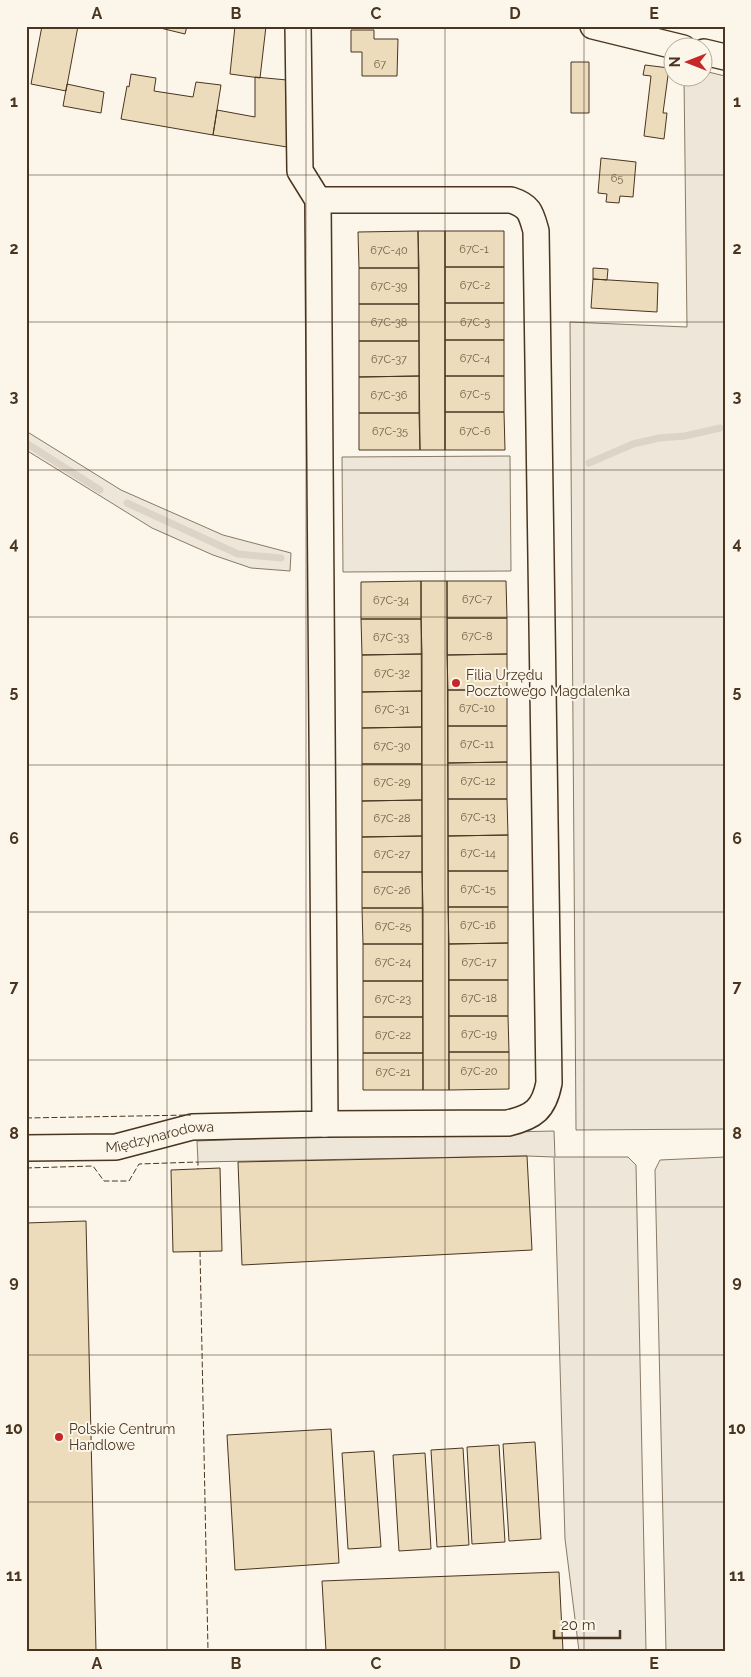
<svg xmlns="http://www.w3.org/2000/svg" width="751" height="1677" font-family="Raleway,sans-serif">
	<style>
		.green { fill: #ede6d9; stroke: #887966 }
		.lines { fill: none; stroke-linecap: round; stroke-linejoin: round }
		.stream { stroke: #dcd4c6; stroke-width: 7 }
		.building { fill: #ecdcbc; stroke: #4a3520 }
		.minor-casing { stroke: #4a3520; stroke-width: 28 }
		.minor { stroke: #fbf6e9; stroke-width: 25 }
		.fence { stroke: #4a3520; stroke-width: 1; stroke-dasharray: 6 2.5; stroke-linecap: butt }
		.grid { fill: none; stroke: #4a3520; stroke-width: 1; stroke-opacity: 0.55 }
		.poi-dot { fill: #c62828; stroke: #fbf6e9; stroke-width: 2 }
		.labels { text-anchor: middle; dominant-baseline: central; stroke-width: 4; stroke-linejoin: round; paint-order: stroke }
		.number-label { font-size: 11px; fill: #725f47 }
		.poi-label { font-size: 14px; fill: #4a3520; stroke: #fbf6e9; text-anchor: start }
		.street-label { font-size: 14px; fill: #4a3520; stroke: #fbf6e9 }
		.neatline { fill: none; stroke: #4a3520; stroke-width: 2 }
		.grid-label { font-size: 16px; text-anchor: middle; font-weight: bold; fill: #4a3520 }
	</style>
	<rect width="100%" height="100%" fill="#fbf6e9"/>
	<!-- green -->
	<path class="green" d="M704 71 725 76V1129L576 1130 570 322 687 327 684 78H704Z
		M26 431 121 490 223 535 291 553 290 571 251 568 213 555 152 528 26 450Z
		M510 456 511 571 343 572 342 457Z
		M554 1131 555 1157H628L636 1165 646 1651H579L565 1539 554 1157 527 1156 198 1162 197 1141 297 1137Z
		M725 1157V1651H666L655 1170 660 1160Z"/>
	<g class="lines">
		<!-- stream -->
		<path class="stream" d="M26 443 100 490
			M589 463 633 444 659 438 685 436 720 428
			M127 503 238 554 281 558"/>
	</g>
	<!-- building -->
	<path class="building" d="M42 26H78L66 91 31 84Z
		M152 26H187L185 34Z
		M235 26H266L260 78 230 74Z
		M351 30H374V39H398L397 76H362V52H351Z
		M571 62H589V113H571Z
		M645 65 669 68 663 113H667L664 139 644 136 651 76 643 75Z
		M131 74 156 78 154 91 193 97 196 82 221 85 213 135 121 119 127 86 129 87Z
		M255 77 287 80V147L213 135 217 110 255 117Z
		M67 84 104 92 101 113 63 106Z
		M601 158 636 162 633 197 620 196 619 203 606 202 607 194 598 193Z
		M418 231 419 268H359L358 232Z
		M418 231H445V450H420Z
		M445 231H504V267H445Z
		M445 267H504V303H445Z
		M359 268H419V304H359Z
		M593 268 608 269 607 280 593 279Z
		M593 279 658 283 657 312 591 308Z
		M445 303H504V340H445Z
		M359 304H419V341H359Z
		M445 340H504V376H445Z
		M359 341H419V376L359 377Z
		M419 376V413H359V377Z
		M445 376H504V412H445Z
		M445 412H504L505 450H445Z
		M359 413H419L420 450H359Z
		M421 581V619H361V582Z
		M421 581H447L449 1090H423Z
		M447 581H506L507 618H447Z
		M447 618H507V654L447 655Z
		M361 619H421L422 654 362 655Z
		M422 654V691L362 692V655Z
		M507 654V690H448L447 655Z
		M448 690H507V726H448Z
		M422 691V727L362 728V692Z
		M448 726H507V762L448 763Z
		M422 727V764H362V728Z
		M507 762V799H448V763Z
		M362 764H422V800L362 801Z
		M448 799H507L508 835 448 836Z
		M422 800V836L362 837V801Z
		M508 835V871H448V836Z
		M422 836V872H362V837Z
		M448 871H508V907H448Z
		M362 872H422L423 908H362Z
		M448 907H508V943L449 944Z
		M362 908H423V944H363Z
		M508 943V980H449V944Z
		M363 944H423V981H363Z
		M449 980H508V1016H449Z
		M363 981H423V1017H363Z
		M449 1016H508L509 1052H449Z
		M363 1017H423V1053H363Z
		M449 1052H509V1089L449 1090Z
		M363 1053H423V1090H363Z
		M527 1156 532 1250 242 1265 238 1162Z
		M220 1168 222 1251 173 1252 171 1170Z
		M86 1221 96 1651H26V1223Z
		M331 1429 339 1563 235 1570 227 1435Z
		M535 1442 541 1539 509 1541 503 1444Z
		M499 1445 505 1542 472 1544 467 1447Z
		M463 1448 469 1545 437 1547 431 1450Z
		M374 1451 381 1547 348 1549 342 1453Z
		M425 1453 431 1549 399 1551 393 1455Z
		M559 1572 563 1651H326L322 1581Z"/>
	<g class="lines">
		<!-- minor casing -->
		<g class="minor-casing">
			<g id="minor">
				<path d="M593 26 683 48"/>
				<path d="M704 52 725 57"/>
				<path d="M318 200H511C530 206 531 213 536 231L549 1083C544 1109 534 1117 508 1123L325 1124"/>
				<path id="s1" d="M26 1148 116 1147 192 1127 325 1124 318 200 300 171 298 26"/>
			</g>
		</g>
		<!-- minor -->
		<use href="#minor" class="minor"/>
		<!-- fence -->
		<path class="fence" d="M26 1118 191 1115
			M26 1168 93 1166 104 1181H129L139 1164 198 1162V1169
			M200 1251 208 1651"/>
	</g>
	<!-- grid -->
	<path class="grid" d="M167 26V1651M306 26V1651M445 26V1651M584 26V1651M26 175H725M26 322H725M26 470H725M26 617H725M26 765H725M26 912H725M26 1060H725M26 1207H725M26 1355H725M26 1502H725"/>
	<!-- markers -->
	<g class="poi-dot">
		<circle cx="456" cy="683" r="5"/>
		<circle cx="59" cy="1437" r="5"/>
	</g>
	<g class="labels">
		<!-- number labels -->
		<g class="number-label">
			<text x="380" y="64">67</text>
			<text x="617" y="178">65</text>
			<text x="474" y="249">67C-1</text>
			<text x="389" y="250">67C-40</text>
			<text x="475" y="285">67C-2</text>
			<text x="389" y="286">67C-39</text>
			<text x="389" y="322">67C-38</text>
			<text x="475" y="322">67C-3</text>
			<text x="475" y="358">67C-4</text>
			<text x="389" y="359">67C-37</text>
			<text x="475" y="394">67C-5</text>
			<text x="389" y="395">67C-36</text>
			<text x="390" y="431">67C-35</text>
			<text x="475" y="431">67C-6</text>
			<text x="477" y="599">67C-7</text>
			<text x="391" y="600">67C-34</text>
			<text x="477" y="636">67C-8</text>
			<text x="391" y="637">67C-33</text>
			<text x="392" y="673">67C-32</text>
			<text x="477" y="708">67C-10</text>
			<text x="392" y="709">67C-31</text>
			<text x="477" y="744">67C-11</text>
			<text x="392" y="746">67C-30</text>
			<text x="478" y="781">67C-12</text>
			<text x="392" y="782">67C-29</text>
			<text x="478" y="817">67C-13</text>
			<text x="392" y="818">67C-28</text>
			<text x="478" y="853">67C-14</text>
			<text x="392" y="854">67C-27</text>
			<text x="478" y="889">67C-15</text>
			<text x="392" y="890">67C-26</text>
			<text x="478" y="925">67C-16</text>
			<text x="393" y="926">67C-25</text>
			<text x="393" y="962">67C-24</text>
			<text x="479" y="962">67C-17</text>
			<text x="479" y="998">67C-18</text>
			<text x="393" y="999">67C-23</text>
			<text x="479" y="1034">67C-19</text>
			<text x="393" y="1035">67C-22</text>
			<text x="479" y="1071">67C-20</text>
			<text x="393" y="1072">67C-21</text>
		</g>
		<!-- poi labels -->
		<g class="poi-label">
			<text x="466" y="675">Filia Urzędu<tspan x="466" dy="16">Pocztowego Magdalenka</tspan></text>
			<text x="69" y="1429">Polskie Centrum<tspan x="69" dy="16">Handlowe</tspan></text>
		</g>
		<!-- street labels -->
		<g class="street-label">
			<text stroke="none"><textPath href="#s1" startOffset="135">Międzynarodowa</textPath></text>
		</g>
	</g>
	<!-- border -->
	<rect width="751" height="1677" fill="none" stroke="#fbf6e9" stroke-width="55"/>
	<!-- north arrow -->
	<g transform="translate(688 62) rotate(270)"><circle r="24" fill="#fbf6e9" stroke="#b4a999"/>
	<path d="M0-4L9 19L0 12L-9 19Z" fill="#c62828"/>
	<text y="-8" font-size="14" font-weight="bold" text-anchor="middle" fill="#4a3520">N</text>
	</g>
	<!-- scale -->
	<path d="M554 1630v8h66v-8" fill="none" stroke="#4a3520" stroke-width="2.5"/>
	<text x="561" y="1630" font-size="15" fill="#4a3520" stroke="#fbf6e9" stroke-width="4" paint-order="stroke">20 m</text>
	<rect x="28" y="28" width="696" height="1622" class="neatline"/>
	<g class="grid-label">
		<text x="97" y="19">A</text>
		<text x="236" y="19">B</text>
		<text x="376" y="19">C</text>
		<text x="515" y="19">D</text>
		<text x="654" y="19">E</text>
		<text x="14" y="107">1</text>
		<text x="737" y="107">1</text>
		<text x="14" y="254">2</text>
		<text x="737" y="254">2</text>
		<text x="14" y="402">3</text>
		<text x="737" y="402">3</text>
		<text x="14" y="549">4</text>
		<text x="737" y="549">4</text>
		<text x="14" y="697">5</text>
		<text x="737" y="697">5</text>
		<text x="14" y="844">6</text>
		<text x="737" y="844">6</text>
		<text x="14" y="992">7</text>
		<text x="737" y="992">7</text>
		<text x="14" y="1139">8</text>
		<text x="737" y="1139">8</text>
		<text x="14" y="1287">9</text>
		<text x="737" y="1287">9</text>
		<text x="14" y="1434">10</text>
		<text x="737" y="1434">10</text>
		<text x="14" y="1581">11</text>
		<text x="737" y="1581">11</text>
		<text x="97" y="1669">A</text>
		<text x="236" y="1669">B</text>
		<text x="376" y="1669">C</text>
		<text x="515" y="1669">D</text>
		<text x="654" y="1669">E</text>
	</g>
</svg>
